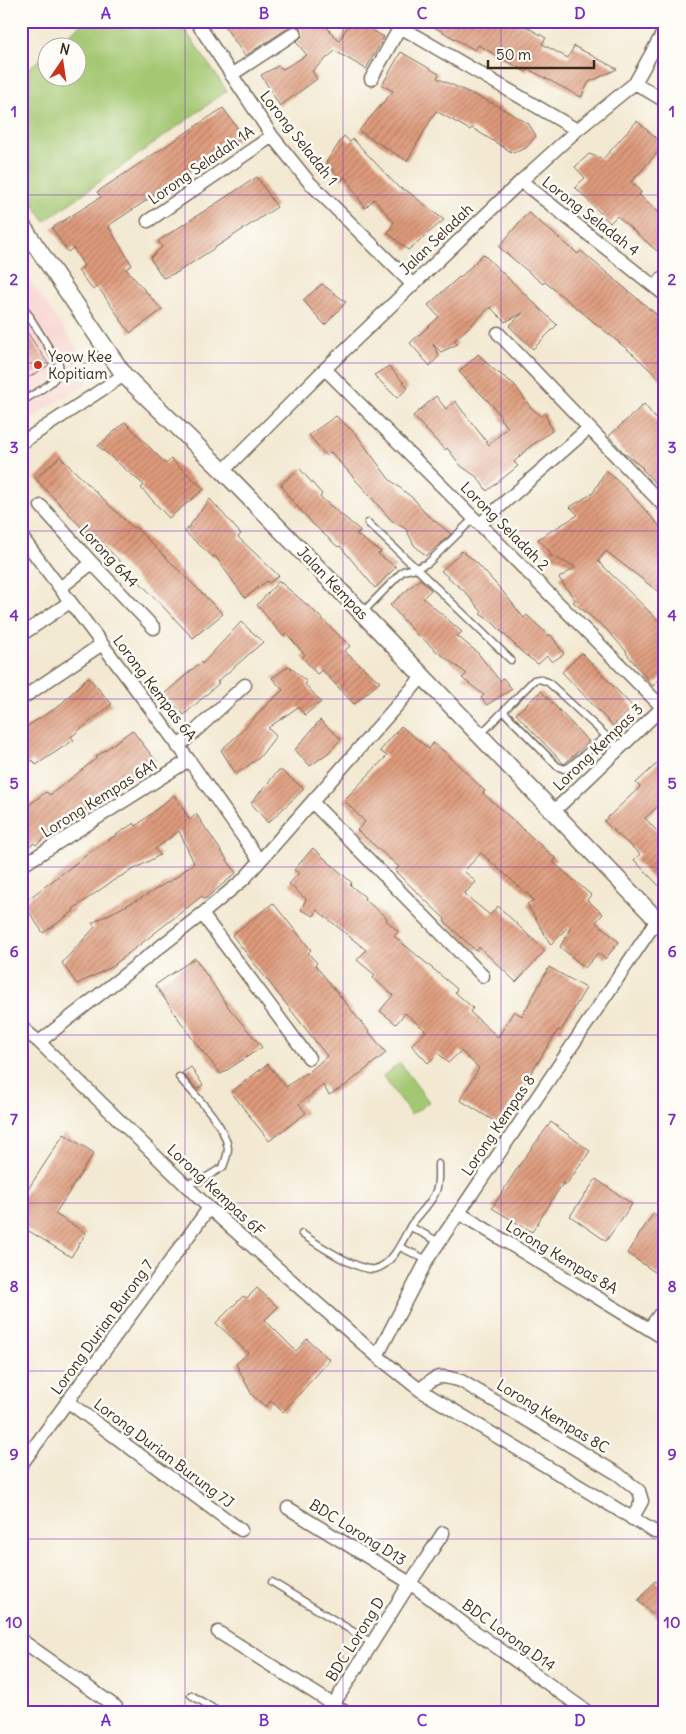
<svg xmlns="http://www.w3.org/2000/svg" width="686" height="1734" font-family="Delius,sans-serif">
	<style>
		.built { fill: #f7d0cc }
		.park { fill: #a4c872; stroke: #707948 }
		.building { fill: url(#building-hatch) }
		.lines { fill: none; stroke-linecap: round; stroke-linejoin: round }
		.service-casing { stroke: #7b6d5d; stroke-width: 9 }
		.minor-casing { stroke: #7b6d5d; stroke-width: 15 }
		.tertiary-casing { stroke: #7b6d5d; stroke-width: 19 }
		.service { stroke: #fff; stroke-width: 6 }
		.minor { stroke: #fff; stroke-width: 12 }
		.tertiary { stroke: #fff; stroke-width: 16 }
		.grid { fill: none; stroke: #7b2cbf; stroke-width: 1; stroke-opacity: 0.55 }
		.poi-dot { fill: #c8321e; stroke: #fdfcf7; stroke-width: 2 }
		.labels { text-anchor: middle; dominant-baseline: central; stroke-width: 5; stroke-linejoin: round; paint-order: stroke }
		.street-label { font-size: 15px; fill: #3b2a1e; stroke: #fdfcf7 }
		.poi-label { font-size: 15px; fill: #3b2a1e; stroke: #fdfcf7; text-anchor: start }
		.neatline { fill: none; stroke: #7b2cbf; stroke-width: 2 }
		.grid-label { font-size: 16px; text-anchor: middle; font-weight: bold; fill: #7b2cbf }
	</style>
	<defs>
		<pattern id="building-hatch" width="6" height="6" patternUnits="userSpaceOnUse" patternTransform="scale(1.25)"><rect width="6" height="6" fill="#de9a7b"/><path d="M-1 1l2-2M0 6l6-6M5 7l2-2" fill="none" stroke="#b57e64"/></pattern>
	</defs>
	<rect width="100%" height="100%" fill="#fdfcf7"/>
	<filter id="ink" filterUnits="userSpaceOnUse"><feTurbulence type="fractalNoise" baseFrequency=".02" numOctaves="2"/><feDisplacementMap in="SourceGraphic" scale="10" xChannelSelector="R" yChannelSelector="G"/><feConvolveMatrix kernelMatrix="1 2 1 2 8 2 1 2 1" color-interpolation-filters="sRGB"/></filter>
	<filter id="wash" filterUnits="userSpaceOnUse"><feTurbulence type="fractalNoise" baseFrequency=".0096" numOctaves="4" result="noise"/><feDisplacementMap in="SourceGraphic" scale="20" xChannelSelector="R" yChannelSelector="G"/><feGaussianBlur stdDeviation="1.12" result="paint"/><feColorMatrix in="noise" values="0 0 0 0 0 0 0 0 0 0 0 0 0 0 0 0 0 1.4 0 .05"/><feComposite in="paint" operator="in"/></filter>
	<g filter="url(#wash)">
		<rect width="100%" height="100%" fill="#f3e9d2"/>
		<!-- built -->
		<path class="built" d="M21 267 91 369 86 384 21 424Z"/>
		<!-- park -->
		<path class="park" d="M85 21H179L227 91 45 221 21 187V75L47 53 48 78H78V48L54 47Z
			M400 1063 429 1102 411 1115 383 1076Z"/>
		<g id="blocks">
			<!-- building -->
			<path class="building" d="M221 21H321L339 41 351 21H356L384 37 366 69 335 51 312 71 317 79 280 106 261 75 278 66 283 69 307 55 296 42 302 36 301 28 295 25 291 26 245 56Z
				M423 21H516L546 38 542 44 568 58 574 46 617 69 589 82 581 97 528 69 526 72 478 45 475 50Z
				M401 52 439 74 437 78 494 104 529 124 536 136 526 148 513 153 472 128 470 130 436 111 407 161 359 131 393 91 382 85Z
				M223 108 243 136 108 226 132 265 126 269 162 310 130 333 98 287 93 290 78 271 84 266 73 248 68 252 52 228 101 197 97 192Z
				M637 121 664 145 631 182 641 192 639 195 665 218V242L657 251 617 216 610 223 575 187 585 178 575 167 589 154 603 159Z
				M344 136 350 142 353 139 399 188 406 190 444 220 408 250 388 233 394 222 374 199 365 208 345 177 342 180 326 162Z
				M257 177 277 207 178 272 163 278 150 258 162 247 158 241Z
				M528 212 578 254 581 251 658 316 657 317 665 325V384L633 354 545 282 543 284 499 247Z
				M483 254 557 325 533 349 509 326 523 313 505 322 490 307 454 341 458 344 441 352 433 344 439 356 430 366 410 343 439 317 428 305 459 277 460 278Z
				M322 284 346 302 325 325 303 300Z
				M23 326 49 365 21 382V326Z
				M478 354 493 369 514 384 531 408 541 416 545 413 552 431 528 448 514 462 518 466 487 491 477 477 461 466 447 448 445 450 413 416 436 396 446 409 455 401 489 445 508 427 500 419 501 417 493 406 459 372Z
				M389 366 408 388 397 398 374 375Z
				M644 404 665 430V493L642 469 643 468 624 453 609 436Z
				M336 416 356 434 389 479 415 500 424 512 451 534 426 556 414 545 406 529 392 521 331 452 326 456 309 435Z
				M125 422 166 464 171 459 204 489 169 518 141 488 144 485 98 446Z
				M60 457 133 528 135 527 223 614 193 638 103 544 100 547 35 478Z
				M299 468 322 494 320 497 361 531 356 534 381 552 378 554 396 567 375 588 340 546 338 547 313 524 288 496 281 484Z
				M606 470 627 490 665 532V597L606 551 598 561 665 627V674L653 686 626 653 627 652 605 628 573 602 575 600 559 578 576 567 549 555 551 553 538 539 578 515 570 507 593 493Z
				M210 499 241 534 238 537 279 576 269 583 267 581 245 598 215 556 213 557 185 532Z
				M462 551 477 563 504 593 524 618 527 615 549 636 551 635 564 654 552 662 547 656 538 664 524 654 492 622 480 614 482 612 464 591 441 571Z
				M420 579 431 590 423 598 462 632 457 636 477 652 500 681 503 678 512 689 487 705 481 698 484 695 462 678 467 674 435 650 419 635 418 636 390 605Z
				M279 581 313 610 350 646 344 651 380 682 354 704 322 670 317 674 302 657 305 655 286 633 283 636 257 605Z
				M241 622 263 642 217 682 219 683 184 715 164 694 201 662 202 664Z
				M582 653 633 707 613 726 562 672Z
				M289 666 307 682 305 684 321 702 305 715 298 707 268 728 276 736 259 758 236 774 221 750 241 732 262 709 283 690 272 678Z
				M88 677 112 704 71 737 74 740 36 765 33 760 21 769V730L59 706Z
				M541 691 589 742 564 764 516 714Z
				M320 720 341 739 328 753 310 766 295 750Z
				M401 726 429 749 433 743 446 753 485 791 483 793 556 859 553 862 591 895 587 900 603 914 596 922 619 942 605 959 598 953 585 968 560 947 570 929 568 927 551 945 527 904 534 900 481 853 464 871 476 882 464 894 490 915 498 906 545 951 516 982 479 947 476 951 444 921 445 919 395 871 399 867 357 830 365 822 344 800 387 756 380 751Z
				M132 730 156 761 121 786 120 784 78 814 76 812 36 845 34 843 21 852V811L46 792 50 795 97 758 96 757Z
				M665 756V800L645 818 665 840V892L634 860 640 854 616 833 604 821 640 787 636 783Z
				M278 771H282L304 789 268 823 251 803Z
				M174 795 190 820 196 814 236 873 205 899 202 896 115 964 116 965 77 984 62 963 95 927 92 923 141 898 175 878 194 863 179 831 155 849 160 855 114 880 73 909 74 911 43 933 23 903 92 851 134 823 136 826Z
				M313 848 352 883 350 885 365 897 364 899 387 918 386 920 398 931 394 936 457 989 455 992 473 1008 470 1012 498 1037 514 1011 522 1016 549 967 586 988 561 1031 558 1030 499 1124 460 1100 479 1068 461 1051 448 1063 438 1053 428 1063 411 1045 426 1031 405 1013 396 1024 380 1011 393 995 373 978 375 975 357 960 366 950 317 910 314 916 301 910 306 899 289 884 299 873 294 870Z
				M273 903 311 950 308 953 317 963 315 965 386 1053 346 1085 329 1095 323 1085 299 1104 306 1113 269 1141 231 1092 268 1064 286 1087 306 1073 307 1074 327 1056 232 935Z
				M195 958 229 1008 262 1047 221 1074 194 1041 155 985Z
				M191 1067 203 1085 197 1089 182 1073Z
				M551 1122 590 1151 566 1185 563 1183 532 1232 492 1208 520 1164Z
				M64 1134 94 1153 55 1214 86 1233 71 1257 21 1226V1200Z
				M596 1179 632 1204 606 1241 570 1216Z
				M653 1214 665 1222V1279L627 1253Z
				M257 1288 278 1307 265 1320 296 1351 307 1339 330 1360 283 1412 271 1401 266 1407 252 1395 236 1364 248 1353 216 1323 243 1296 247 1298Z
				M655 1581 665 1587V1624L638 1601Z"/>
		</g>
	</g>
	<g filter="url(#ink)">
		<use href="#blocks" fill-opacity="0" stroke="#7b6d5d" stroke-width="1"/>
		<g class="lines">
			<!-- service casing -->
			<g class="service-casing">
				<path id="service" d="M21 303 59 364C63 381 34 393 21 402
					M21 321 30 316
					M368 523 416 568 428 563 474 518
					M363 612 403 571 416 568 511 660
					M504 712 557 766 564 769 569 767 605 737
					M480 735 534 680 539 679 548 682 619 748
					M179 1077C195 1096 224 1122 228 1148 228 1154 225 1162 223 1167L200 1181 184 1183
					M411 1227 439 1242
					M302 1234C317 1244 358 1272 375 1269 393 1265 403 1239 411 1225 419 1214 431 1204 436 1191 439 1184 438 1172 438 1164
					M400 1247 427 1260
					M272 1582 372 1643
					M191 1695 221 1713"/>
			</g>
			<!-- minor casing -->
			<g class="minor-casing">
				<path id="minor" d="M196 21 272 136 309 182 412 284
					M390 21 577 130
					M231 75 295 33
					M371 79 400 27
					M635 83 665 101
					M521 181 665 295
					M148 221 272 136
					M655 287 665 275
					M498 333 665 507
					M325 369 662 707
					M21 443 124 375
					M223 471 325 369 521 181 577 130 635 83 665 29
					M41 506 92 563 154 628
					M480 524 589 428
					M21 536 189 760 260 861
					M60 588 92 563
					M21 635 70 602
					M21 699 102 644
					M178 747 245 685
					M312 802 483 976
					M553 812 665 705
					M26 863 189 760
					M202 914 309 1058
					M21 1027 39 1042 209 1208 377 1356 420 1390 655 1532
					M39 1042 202 914 244 879 423 676
					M459 1213 649 1329 665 1339
					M649 1329 659 1315 665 1314
					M377 1356 427 1260 657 920
					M420 1390C436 1374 440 1375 461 1381L618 1474 639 1491 642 1501 632 1519
					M67 1401 241 1530
					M21 1465 209 1208
					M288 1508 410 1583 467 1626 589 1713
					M218 1632 347 1713
					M21 1640 116 1707
					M328 1713 410 1583 443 1533"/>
			</g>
			<!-- tertiary casing -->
			<g class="tertiary-casing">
				<path id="tertiary" d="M21 224 124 375 223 471 362 613 665 928"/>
			</g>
			<!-- service -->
			<use href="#service" class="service"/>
			<!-- minor -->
			<use href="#minor" class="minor"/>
			<!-- tertiary -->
			<use href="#tertiary" class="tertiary"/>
		</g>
	</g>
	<!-- grid -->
	<path class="grid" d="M185 21V1713M343 21V1713M501 21V1713M21 195H665M21 363H665M21 531H665M21 699H665M21 867H665M21 1035H665M21 1203H665M21 1371H665M21 1539H665"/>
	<!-- markers -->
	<circle class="poi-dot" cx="38" cy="365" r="5"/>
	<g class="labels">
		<!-- street labels -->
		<g class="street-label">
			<text transform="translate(299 138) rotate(52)">Lorong Seladah 1</text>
			<text transform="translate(201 165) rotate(-35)">Lorong Seladah 1A</text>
			<text transform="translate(591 216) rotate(38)">Lorong Seladah 4</text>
			<text transform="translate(436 239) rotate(-44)">Jalan Seladah</text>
			<text transform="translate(505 526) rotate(45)">Lorong Seladah 2</text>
			<text transform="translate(109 556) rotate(47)">Lorong 6A4</text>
			<text transform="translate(333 583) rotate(46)">Jalan Kempas</text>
			<text transform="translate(155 688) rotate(53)">Lorong Kempas 6A</text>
			<text transform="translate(598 747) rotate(-44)">Lorong Kempas 3</text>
			<text transform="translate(99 798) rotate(-32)">Lorong Kempas 6A1</text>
			<text transform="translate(498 1125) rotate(-56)">Lorong Kempas 8</text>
			<text transform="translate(216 1190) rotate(43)">Lorong Kempas 6F</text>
			<text transform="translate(562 1257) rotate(31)">Lorong Kempas 8A</text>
			<text transform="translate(102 1327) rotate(-54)">Lorong Durian Burong 7</text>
			<text transform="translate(553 1416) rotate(31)">Lorong Kempas 8C</text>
			<text transform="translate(164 1453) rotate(37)">Lorong Durian Burung 7J</text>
			<text transform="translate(358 1532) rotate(32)">BDC Lorong D13</text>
			<text transform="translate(509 1635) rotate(36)">BDC Lorong D14</text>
			<text transform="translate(355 1639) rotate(-58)">BDC Lorong D</text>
		</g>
		<!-- poi labels -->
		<g class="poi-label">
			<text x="48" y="356">Yeow Kee<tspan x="48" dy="17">Kopitiam</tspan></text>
		</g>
	</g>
	<!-- margin -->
	<rect width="686" height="1734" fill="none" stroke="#fdfcf7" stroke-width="55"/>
	<!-- north arrow -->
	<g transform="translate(62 62) rotate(13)"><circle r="24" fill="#fdfcf7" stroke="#afa8a0"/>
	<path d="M0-4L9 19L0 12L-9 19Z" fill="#c8321e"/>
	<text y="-8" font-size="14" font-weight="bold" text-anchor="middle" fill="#3b2a1e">N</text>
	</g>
	<!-- scale -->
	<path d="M488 60v8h106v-8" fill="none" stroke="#3b2a1e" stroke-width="2.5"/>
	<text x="496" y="60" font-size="15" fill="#3b2a1e" stroke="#fdfcf7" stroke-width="4" paint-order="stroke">50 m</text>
	<rect x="28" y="28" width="630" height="1678" class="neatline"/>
	<g class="grid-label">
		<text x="106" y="19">A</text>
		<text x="264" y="19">B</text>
		<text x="422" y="19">C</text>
		<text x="580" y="19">D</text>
		<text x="14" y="117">1</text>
		<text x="672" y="117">1</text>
		<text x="14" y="285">2</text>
		<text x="672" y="285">2</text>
		<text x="14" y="453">3</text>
		<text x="672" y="453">3</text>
		<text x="14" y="621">4</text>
		<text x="672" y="621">4</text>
		<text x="14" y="789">5</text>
		<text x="672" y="789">5</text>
		<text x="14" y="957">6</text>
		<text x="672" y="957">6</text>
		<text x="14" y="1125">7</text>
		<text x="672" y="1125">7</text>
		<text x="14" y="1292">8</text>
		<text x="672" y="1292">8</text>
		<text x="14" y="1460">9</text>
		<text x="672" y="1460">9</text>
		<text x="14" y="1628">10</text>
		<text x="672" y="1628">10</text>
		<text x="106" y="1726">A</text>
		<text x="264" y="1726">B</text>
		<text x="422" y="1726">C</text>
		<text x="580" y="1726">D</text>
	</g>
</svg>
